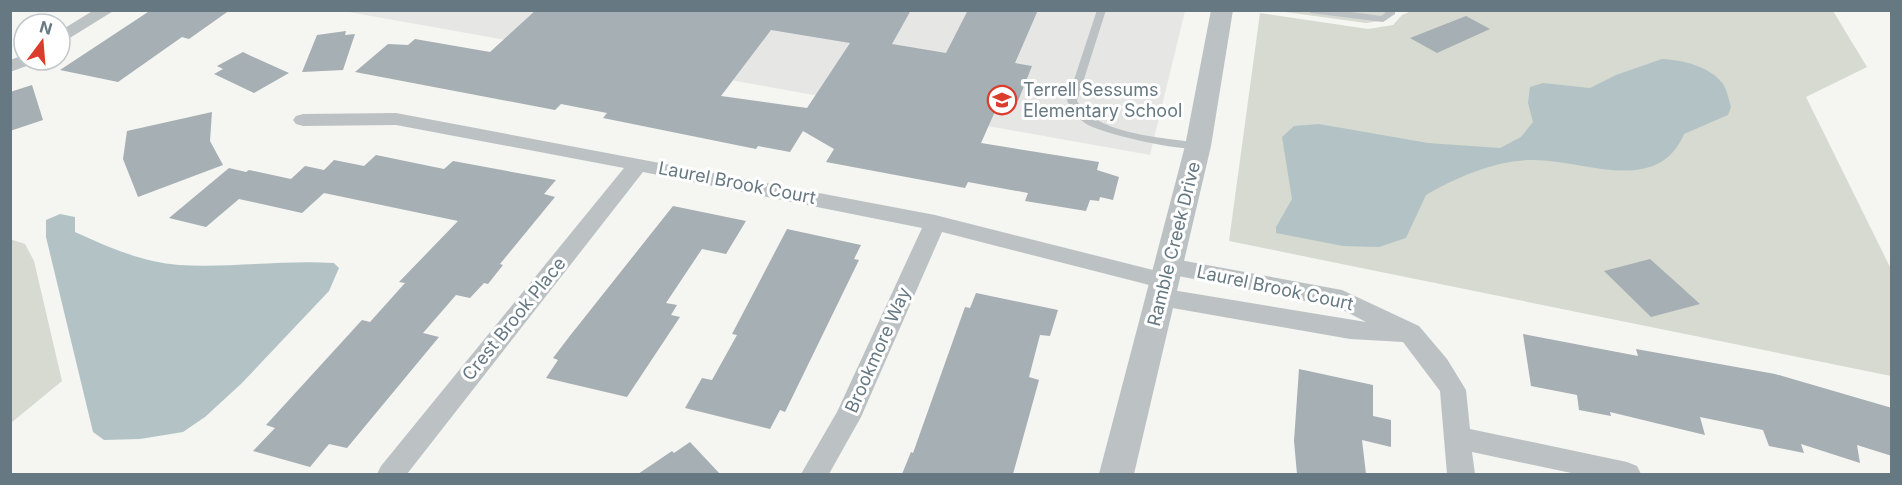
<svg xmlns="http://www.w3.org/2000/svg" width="1902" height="485" font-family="Inter,sans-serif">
<rect width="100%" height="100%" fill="#f5f5f2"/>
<path fill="#e6e6e5" d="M343,11H1185L1150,155Z"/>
<path fill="#d6dad1" d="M1414,10L1833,11L1867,67L1806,97L1891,269V376L1229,241L1260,13L1368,29L1393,25L1402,15Z
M1278,11H1395L1386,20L1366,23Z
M10,239L25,244L34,261L62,381L11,423Z"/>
<path fill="#b3c3c5" d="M1662,59C1682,60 1710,66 1723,84C1727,90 1729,100 1731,107L1728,115L1684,134C1657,198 1581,158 1530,160C1494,161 1457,177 1426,195L1406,238L1379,247L1343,246L1276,233V227L1292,199L1282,137L1294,126L1319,124L1428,143L1500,148L1521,137L1533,122L1528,103L1530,87L1543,83L1590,88L1616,75Z
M60,214L75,217V232C108,247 141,262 179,265C230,268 283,260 334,263L339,268L329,291L242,383L205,417L183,432L140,439L104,440L93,432L46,237V220Z"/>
<path fill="#a6afb3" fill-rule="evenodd" d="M151,10H230L189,39L182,37L118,82L60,70Z
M536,10H911L892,44L946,53L968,10H1038L1015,63L1032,66L1018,101L1001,98L981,143L1099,162L1097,170L1119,177L1113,200L1100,197L1099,201L1090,200L1086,211L1025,201L1028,193L968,182L965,188L826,162L834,149L803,131L790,152L758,146L756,149L603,118L607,113L561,104L555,110L355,72L388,44L408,45L415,39L490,52ZM771,30L850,43L807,108L721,96Z
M1466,16L1490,29L1437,53L1410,38Z
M346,31L345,35L355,34L343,70L302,72L317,35Z
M243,52L249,55L289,73L254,93L214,74L223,69L217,66Z
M32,85L43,120L10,131V92Z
M212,112L210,141L223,165L138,197L123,159L127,131Z
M376,155L444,169L453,161L556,180L544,194L555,197L500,264L503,265L488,284L484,283L470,298L456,295L423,333L439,337L347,448L329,444L310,467L253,451L275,428L266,425L362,320L370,322L405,283L399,282L458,221L324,193L302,213L239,199L206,227L169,218L229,168L246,172L249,170L291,179L305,166L324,170L334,160L364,166Z
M673,206L746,221L726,254L702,249L666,303L677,305L671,315L680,317L627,397L546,378L558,360L553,358L569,337Z
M787,229L861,245L854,259L859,260L785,412L780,410L770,429L685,408L702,378L712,380L737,335L732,334Z
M1650,259L1669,276L1700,304L1651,317L1604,271Z
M976,293L1058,310L1050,336L1040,335L1029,377L1039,380L1013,474H902L911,452L913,453L965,307L970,308Z
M1523,334L1638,356L1636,349L1775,374L1892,408V456L1857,445L1860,463L1801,444L1804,453L1769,446L1763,430L1700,417L1705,435L1610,412L1611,416L1579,410L1577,395L1531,386Z
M1299,369L1373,385V416L1391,420V447L1362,440L1366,474H1297L1294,441Z
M690,442L720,474H638L672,451L674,453Z"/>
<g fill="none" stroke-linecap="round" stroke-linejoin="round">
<path fill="#bcc2c4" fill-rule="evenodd" d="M1097,10H1106L1077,101C1097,135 1162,137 1198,143L1202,144L1203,146L1202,148C1182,152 1108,135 1088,125C1078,119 1073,111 1067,101Z
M1307,10H1337L1381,16L1385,13V10H1395V14L1383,22L1311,13Z"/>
<path fill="#bcc2c4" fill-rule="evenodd" d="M94,10H115L60,44V31Z
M24,55V60H34L32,64L10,72V60Z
M396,113L935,215L1161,272L1157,266L1161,260L1169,258L1342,290L1419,326L1447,359L1466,390L1470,429L1627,462L1637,466L1641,474H1576L1472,452L1475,474H1447L1440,391L1403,342L1350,339L1161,306L1153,303L1149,297L1153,291L1161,288L942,232L861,417L829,474H801L837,412L922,228L643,172L407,474H377L381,466L624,168L396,125L303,126L296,124L293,120L296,116L303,114ZM1173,275L1337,307L1366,322L1166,289L1173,287L1177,281Z"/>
<path fill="#bcc2c4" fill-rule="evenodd" d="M1211,10H1233L1211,146L1134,474H1099L1185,146Z"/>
</g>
<defs>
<g id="school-ring" transform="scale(1.5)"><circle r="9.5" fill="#fff" stroke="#db3c2c" stroke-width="1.5"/><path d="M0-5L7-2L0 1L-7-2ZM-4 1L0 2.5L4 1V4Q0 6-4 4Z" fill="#db3c2c"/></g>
</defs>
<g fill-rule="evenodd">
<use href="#school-ring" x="1002" y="100"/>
</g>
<g text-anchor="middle" stroke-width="6" stroke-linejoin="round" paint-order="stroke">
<g font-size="18" fill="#667982" stroke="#fff" text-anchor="start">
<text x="1023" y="96">Terrell Sessums<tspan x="1023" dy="21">Elementary School</tspan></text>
</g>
<g font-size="18" fill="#667982" stroke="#fff">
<text transform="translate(737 183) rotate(11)" y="6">Laurel Brook Court</text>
<text transform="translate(1174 244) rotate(-76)" y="6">Ramble Creek Drive</text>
<text transform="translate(1275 288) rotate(12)" y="6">Laurel Brook Court</text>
<text transform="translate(514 319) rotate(-51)" y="6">Crest Brook Place</text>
<text transform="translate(878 350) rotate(-66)" y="6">Brookmore Way</text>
</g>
</g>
<rect width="1902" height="485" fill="none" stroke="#667982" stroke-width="24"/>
<g transform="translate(42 42) rotate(16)"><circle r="28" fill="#ffffff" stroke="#c2c9cd" stroke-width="1.5"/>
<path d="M0-4.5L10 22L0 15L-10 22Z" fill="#db3c2c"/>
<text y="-9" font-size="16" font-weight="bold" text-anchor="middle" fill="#667982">N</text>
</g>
</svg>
